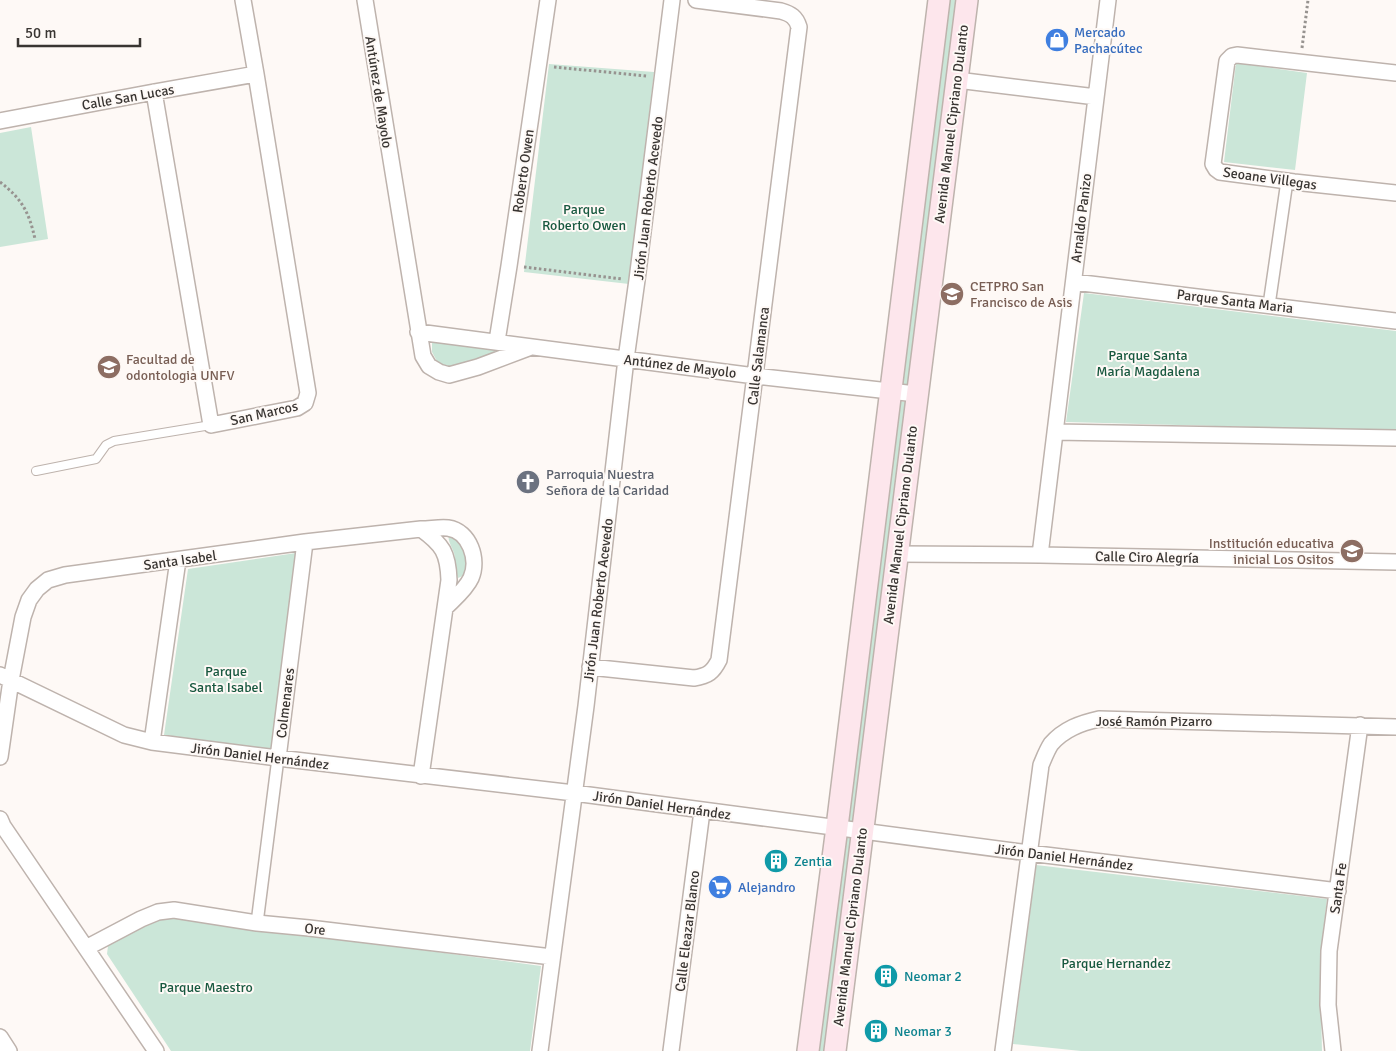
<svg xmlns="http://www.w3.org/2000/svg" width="1396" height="1051" font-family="Signika,sans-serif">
<rect width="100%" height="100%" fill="#fef9f6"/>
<path fill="#cbe6d8" d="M946,0H960L912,383L906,386L900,384Z
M1236,63L1307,73L1295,170L1224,162Z
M549,64L654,72L629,284L524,272Z
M31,127L48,239L0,247V133Z
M1084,293L1396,331V431L1066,422Z
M432,337L506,351L457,369L439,365L432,352Z
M900,401L905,402L908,406L854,823L846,822L896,402Z
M449,533L458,534C461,541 467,548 469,556C471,564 466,576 458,578C454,570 456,562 454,553C452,546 447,541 449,533Z
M296,553L271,749L164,735L188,569Z
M844,838H851L854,843L827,1051H814Z
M1036,865L1327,899L1321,950V1008L1322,1051H1081L1013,1044Z
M176,917L541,966L530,1051H171L107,954L108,946L142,925L158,919Z"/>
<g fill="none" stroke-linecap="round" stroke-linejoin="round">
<g stroke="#beb3ad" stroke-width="10">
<path id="service" d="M36,471L96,459L106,445L114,441L211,425"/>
</g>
<g stroke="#beb3ad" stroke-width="14">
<path id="pedestrian" d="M1269,305L1287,181
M257,923L278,758"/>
</g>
<g stroke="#beb3ad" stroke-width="18">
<path id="minor" d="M365,0L423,356L429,366L439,372L449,375L478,367L531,347
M1396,73L1237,55L1232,56L1227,61L1213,164L1216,169L1220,172L1294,182L1396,193
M957,80L1096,97
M154,92L211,425L297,408L305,403L308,393L256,74L243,0
M0,121L154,92L256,74
M1074,282L1396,321
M418,332L755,376L916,394
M497,341L509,266L548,0
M1055,432L1396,438
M421,529C430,529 440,527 448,528C470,531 479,560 471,578C466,589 455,598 446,607
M897,554L1040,555L1396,562
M1040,555L1108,0
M590,667L694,678C708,676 713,672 719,660L799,27C796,17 791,14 781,11L696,0
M0,675L124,735L152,742L278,758L574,793L1029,853L1338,891
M152,742L178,560
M0,757L11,680L23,617L29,600L37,589L48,580L65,575L305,542L421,529C443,545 448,553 449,580L421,776
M278,758L305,542
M0,819L3,826L156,1051
M86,948L141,919L158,912L174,910L257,923L309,928L552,957
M0,1037L9,1051
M540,1051L586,706L626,359L637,280L672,0
M671,1051L702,811
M1003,1051L1041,765C1044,758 1047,750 1051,744C1064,729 1081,723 1099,719L1396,727
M1333,1051L1328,1005L1329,951L1360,725"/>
</g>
<g stroke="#beb3ad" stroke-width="24">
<path id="secondary" d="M808,1051L837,827L939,0
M835,1051L967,0"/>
</g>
<path stroke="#979390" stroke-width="3" stroke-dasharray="2.5 2.5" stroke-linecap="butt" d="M1302,48L1308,0
M554,67L647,76
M0,182C22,199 29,212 35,239
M524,267L622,279"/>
<use href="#service" stroke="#fff" stroke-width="8"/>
<use href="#pedestrian" stroke="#fff" stroke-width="11"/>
<use href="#minor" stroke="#fff" stroke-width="15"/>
<use href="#secondary" stroke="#fde6ec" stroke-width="21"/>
</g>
<defs>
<g id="shop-disc" transform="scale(1.25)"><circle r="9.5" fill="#3f7fe0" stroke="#fef9f6"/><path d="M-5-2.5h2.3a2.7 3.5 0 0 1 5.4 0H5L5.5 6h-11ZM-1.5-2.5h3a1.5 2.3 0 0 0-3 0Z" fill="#fff"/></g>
<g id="university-disc" transform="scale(1.25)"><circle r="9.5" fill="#8d6e63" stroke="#fef9f6"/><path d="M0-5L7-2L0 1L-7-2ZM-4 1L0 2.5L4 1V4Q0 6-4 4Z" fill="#fff"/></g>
<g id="church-disc" transform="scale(1.25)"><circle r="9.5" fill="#6b7280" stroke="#fef9f6"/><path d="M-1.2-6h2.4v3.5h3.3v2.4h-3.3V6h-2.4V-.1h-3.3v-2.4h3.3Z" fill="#fff"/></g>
<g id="school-disc" transform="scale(1.25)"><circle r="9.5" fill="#8d6e63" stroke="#fef9f6"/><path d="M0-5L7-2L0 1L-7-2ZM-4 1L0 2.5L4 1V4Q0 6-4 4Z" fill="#fff"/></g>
<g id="building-disc" transform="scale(1.25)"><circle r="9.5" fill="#0f9aa8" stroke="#fef9f6"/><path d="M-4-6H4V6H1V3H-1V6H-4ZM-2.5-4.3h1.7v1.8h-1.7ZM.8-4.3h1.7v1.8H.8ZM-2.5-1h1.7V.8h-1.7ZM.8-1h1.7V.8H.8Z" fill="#fff"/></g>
<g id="supermarket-disc" transform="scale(1.25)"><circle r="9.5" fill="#3f7fe0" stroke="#fef9f6"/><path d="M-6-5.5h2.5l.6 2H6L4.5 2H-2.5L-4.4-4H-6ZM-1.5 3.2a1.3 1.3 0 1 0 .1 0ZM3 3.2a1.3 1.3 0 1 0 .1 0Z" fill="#fff"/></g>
</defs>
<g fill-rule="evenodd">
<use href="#shop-disc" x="1057" y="40"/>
<use href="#university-disc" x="952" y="294"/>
<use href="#university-disc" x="109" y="367"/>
<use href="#church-disc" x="528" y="482"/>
<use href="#school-disc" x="1352" y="551"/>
<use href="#building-disc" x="776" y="861"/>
<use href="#supermarket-disc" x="720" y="887"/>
<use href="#building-disc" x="886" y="976"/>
<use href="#building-disc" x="876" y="1031"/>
</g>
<g text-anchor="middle" stroke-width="4" stroke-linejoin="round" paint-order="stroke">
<g font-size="14" fill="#366cbe" stroke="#fef9f6" text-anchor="start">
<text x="1074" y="37">Mercado<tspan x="1074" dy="16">Pachacútec</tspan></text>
<text x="738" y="892">Alejandro</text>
</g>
<g font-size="14" fill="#393532" stroke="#fef9f6">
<text transform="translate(379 92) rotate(81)" y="5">Antúnez de Mayolo</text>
<text transform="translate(128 97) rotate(-10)" y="5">Calle San Lucas</text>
<text transform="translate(951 124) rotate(-83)" y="5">Avenida Manuel Cipriano Dulanto</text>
<text transform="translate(523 171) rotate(-82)" y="5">Roberto Owen</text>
<text transform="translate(1270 178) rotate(8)" y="5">Seoane Villegas</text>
<text transform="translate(648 198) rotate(-83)" y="5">Jirón Juan Roberto Acevedo</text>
<text transform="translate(1081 218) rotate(-83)" y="5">Arnaldo Panizo</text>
<text transform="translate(1235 301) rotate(7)" y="5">Parque Santa Maria</text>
<text transform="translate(758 356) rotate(-83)" y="5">Calle Salamanca</text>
<text transform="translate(680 366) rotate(7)" y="5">Antúnez de Mayolo</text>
<text transform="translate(264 413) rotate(-13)" y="5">San Marcos</text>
<text transform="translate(900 525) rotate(-83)" y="5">Avenida Manuel Cipriano Dulanto</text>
<text transform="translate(1147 557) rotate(1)" y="5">Calle Ciro Alegría</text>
<text transform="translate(180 560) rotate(-8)" y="5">Santa Isabel</text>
<text transform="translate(598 600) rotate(-83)" y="5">Jirón Juan Roberto Acevedo</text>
<text transform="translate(285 703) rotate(-83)" y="5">Colmenares</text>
<text x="1154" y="726">José Ramón Pizarro</text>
<text transform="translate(260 756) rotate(7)" y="5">Jirón Daniel Hernández</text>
<text transform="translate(662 805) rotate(8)" y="5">Jirón Daniel Hernández</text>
<text transform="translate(1064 857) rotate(7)" y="5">Jirón Daniel Hernández</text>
<text transform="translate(1338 888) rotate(-82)" y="5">Santa Fe</text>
<text transform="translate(850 927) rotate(-83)" y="5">Avenida Manuel Cipriano Dulanto</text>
<text transform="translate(315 929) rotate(6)" y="5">Ore</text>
<text transform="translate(687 931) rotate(-83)" y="5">Calle Eleazar Blanco</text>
</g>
<g font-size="14" fill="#18583f" stroke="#fef9f6">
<text x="584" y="214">Parque<tspan x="584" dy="16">Roberto Owen</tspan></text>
<text x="1148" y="360">Parque Santa<tspan x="1148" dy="16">María Magdalena</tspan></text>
<text x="226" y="676">Parque<tspan x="226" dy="16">Santa Isabel</tspan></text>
<text x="1116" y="968">Parque Hernandez</text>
<text x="206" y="992">Parque Maestro</text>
</g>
<g font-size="14" fill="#785e54" stroke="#fef9f6" text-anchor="start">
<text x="970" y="291">CETPRO San<tspan x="970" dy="16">Francisco de Asis</tspan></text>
<text x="126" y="364">Facultad de<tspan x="126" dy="16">odontologia UNFV</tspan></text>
<text x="1334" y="548" text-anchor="end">Institución educativa<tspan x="1334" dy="16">inicial Los Ositos</tspan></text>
</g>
<g font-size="14" fill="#5b616d" stroke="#fef9f6" text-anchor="start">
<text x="546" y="479">Parroquia Nuestra<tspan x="546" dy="16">Señora de la Caridad</tspan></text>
</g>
<g font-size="14" fill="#0d838f" stroke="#fef9f6" text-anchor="start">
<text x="794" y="866">Zentia</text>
<text x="904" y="981">Neomar 2</text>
<text x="894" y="1036">Neomar 3</text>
</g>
</g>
<path d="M18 38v8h122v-8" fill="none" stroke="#393532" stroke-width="2.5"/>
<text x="25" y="38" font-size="15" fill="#393532" stroke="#fef9f6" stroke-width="4" paint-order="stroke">50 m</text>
</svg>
